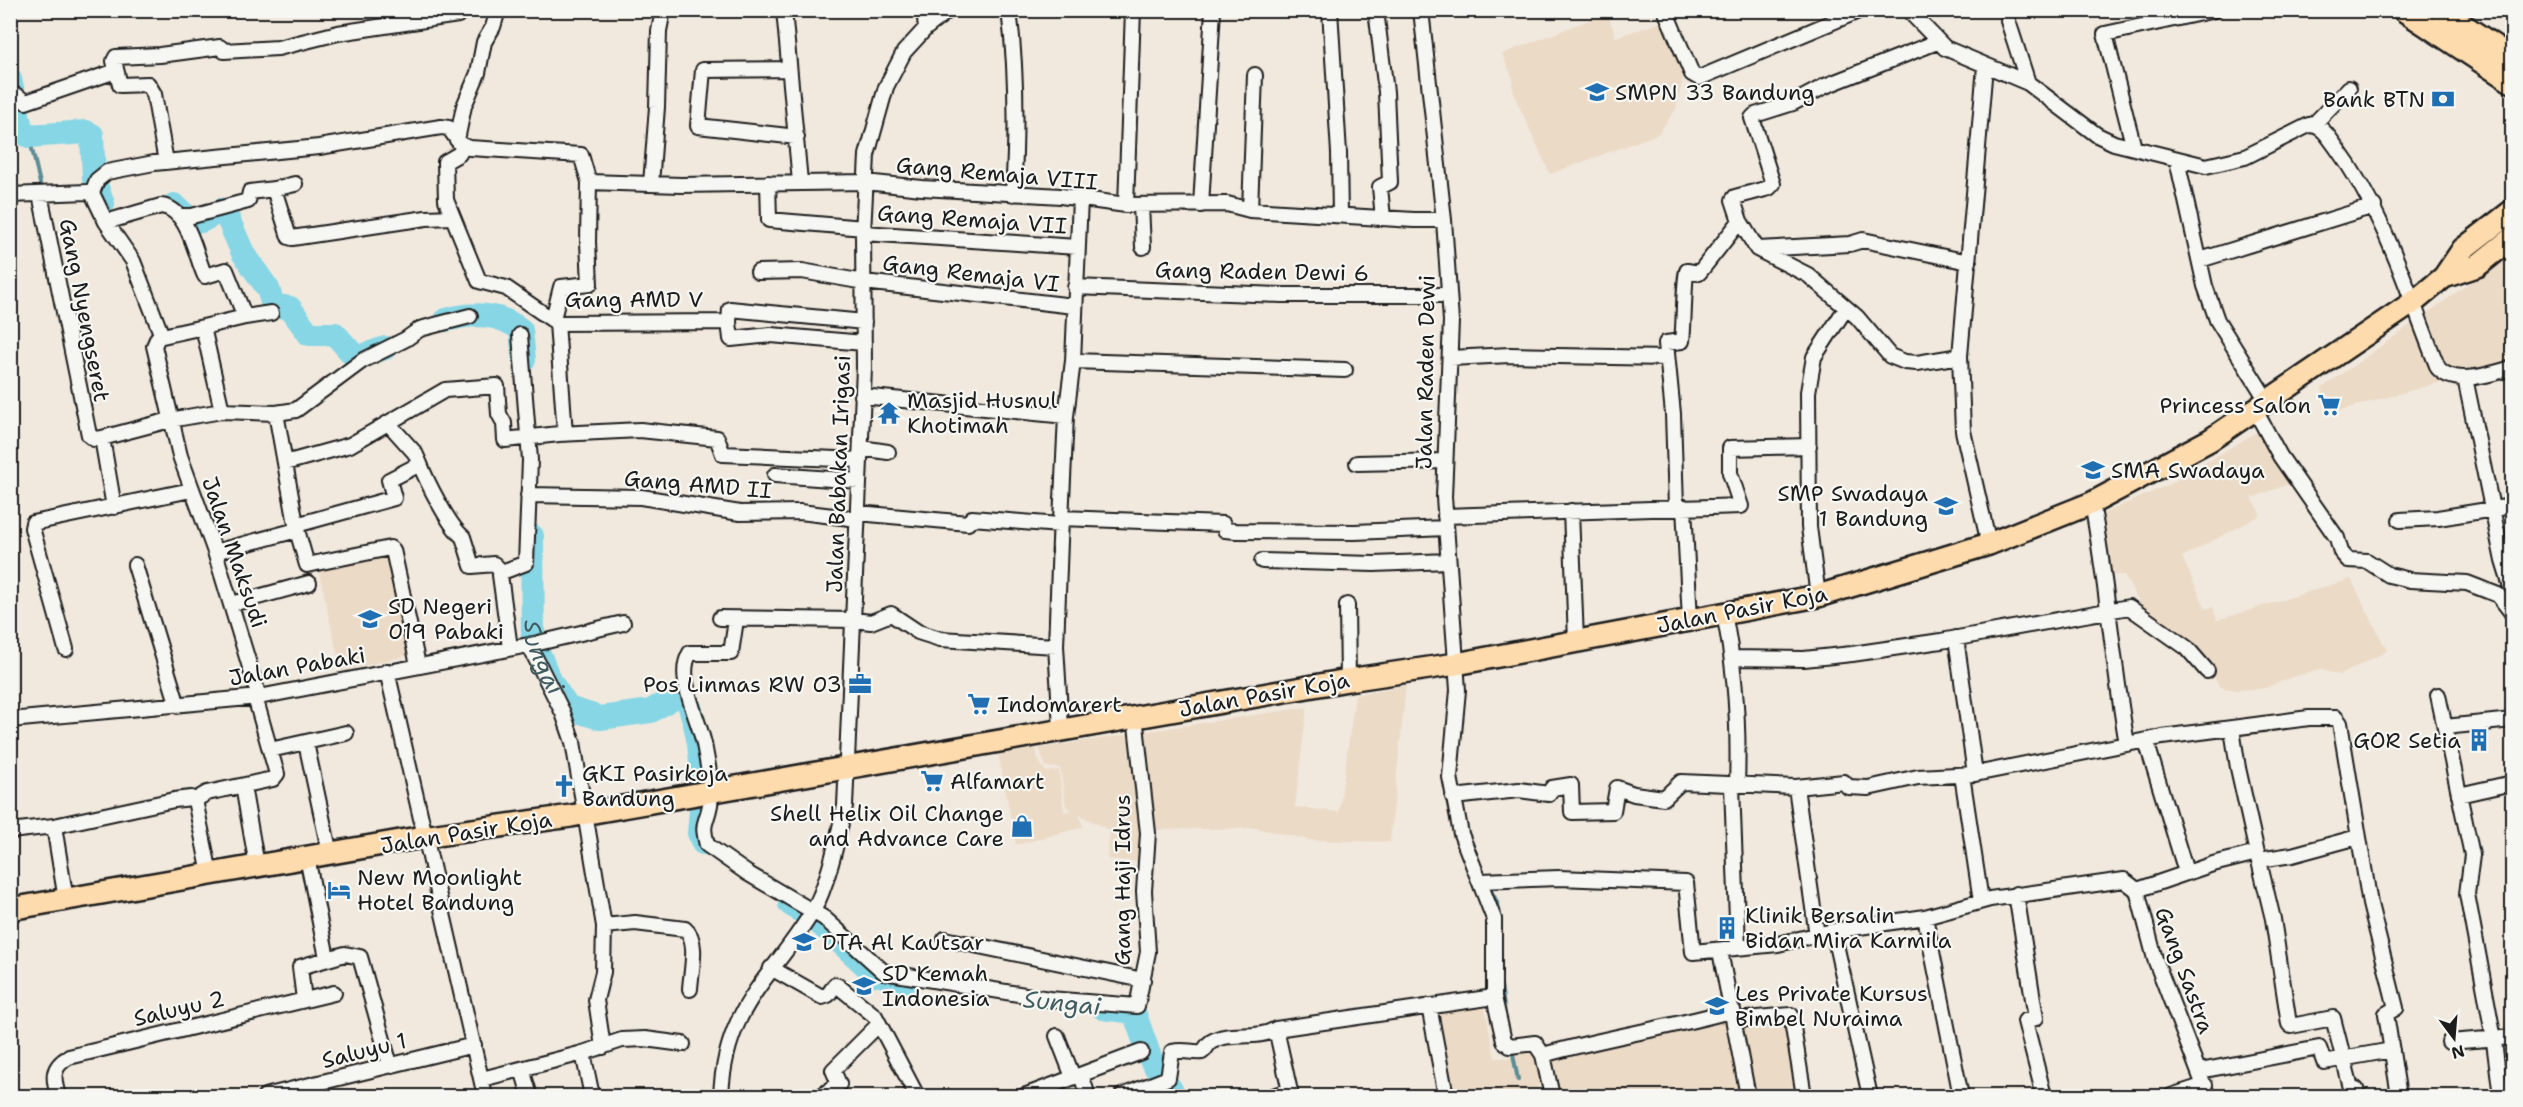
<svg xmlns="http://www.w3.org/2000/svg" width="2523" height="1107" font-family="'Shantell Sans',sans-serif">
<rect width="100%" height="100%" fill="#f1e9de"/>
<filter id="ink" filterUnits="userSpaceOnUse"><feTurbulence type="fractalNoise" baseFrequency=".0167" numOctaves="2"/><feDisplacementMap in="SourceGraphic" scale="12" xChannelSelector="R" yChannelSelector="G"/><feConvolveMatrix kernelMatrix="1 2 1 2 8 2 1 2 1" color-interpolation-filters="sRGB"/></filter>
<g filter="url(#ink)">
<path fill="#ebdac6" d="M1607,13L1616,37L1662,22L1684,74L1676,109L1658,134L1550,174L1516,99L1512,86L1513,79L1502,54Z
M2512,253V362L2328,414L2322,388Z
M2265,427L2291,483L2252,498L2261,515L2182,557L2206,609L2213,607L2217,620L2351,579L2387,651L2340,675L2321,670L2295,676L2265,688L2237,690L2220,687L2208,667L2141,605L2124,575H2106L2098,516L2168,485Z
M394,545L418,653L341,671L317,563Z
M1406,685L1390,842L1308,840L1256,828L1144,830L1141,862L1107,859L1110,831L1079,814L1083,827L1016,845L998,752L1035,743L1038,760L1046,772L1059,770L1064,812L1071,810L1066,806L1060,768L1046,767L1039,748L1307,707L1295,807L1339,812L1355,695Z
M1484,1004L1495,1058H1513L1510,1048L1526,1038L1543,1071L1535,1096H1448L1430,1012Z
M1727,1021L1740,1096H1554L1556,1068L1549,1054L1621,1033L1675,1034Z
M1783,1023L1798,1096H1753L1742,1026Z"/>
<g fill="none" stroke-linecap="round" stroke-linejoin="round">
<path stroke="#5c8c95" stroke-width="4" d="M29,136L42,192
M1460,631L1462,642
M1488,885L1497,902L1498,914
M1501,984L1505,1015
M1512,1049L1518,1080"/>
<g stroke="#87d6e5" stroke-width="24">
<path d="M10,79L22,132L29,136L86,132L92,135L94,179L103,204"/>
<path d="M174,205L192,221H201L222,210L225,212L243,253L268,289L273,305L290,308L309,334H335L356,358L385,348"/>
<path d="M446,320C472,313 498,312 521,330L524,360"/>
<path id="s1" d="M532,536L533,639L549,679L568,708L600,718L651,711L674,697L682,695L687,698C704,745 704,784 699,833L703,843"/>
<path d="M790,904L819,923L875,974L909,981"/>
<path d="M1103,1008L1134,1012L1151,1060L1175,1096"/>
</g>
<g stroke="#1c1c1c" stroke-width="18">
<path id="minor" d="M784,10L800,182
M924,10L926,28
M1009,10C1017,72 1017,132 1013,194
M1330,10L1339,153L1340,215
M1376,10L1386,92L1390,182L1380,187L1383,218
M1421,10L1444,220L1451,321L1444,497L1458,690L1450,777L1461,834L1494,919V997L1504,1041L1510,1046L1535,1043L1543,1055L1552,1096
M1665,10L1692,74L1699,78L1861,10
M1908,10L1945,48L2028,83L2097,135L2114,143L2206,166L2245,157L2309,125C2322,124 2329,138 2336,147C2386,215 2407,291 2438,368C2455,387 2490,374 2512,368
M2008,21L2028,83
M1937,42L1825,86L1793,103L1755,115L1752,118L1773,184L1769,188L1735,197L1733,200L1740,221L1757,249L1808,275L1857,317L1890,356L1905,362L1917,363L1960,356
M1985,66L1960,356L1963,431L1989,544
M789,69L703,70L698,126L797,137
M10,95H16L26,102L116,71
M2314,124L2349,88
M457,140L464,106L478,73L484,42L493,27L496,17
M463,147L459,154L445,162L446,200L479,281L506,288L557,323L729,322L730,309L864,322
M2134,148L2105,34L2215,10
M2177,160L2205,286L2217,320L2268,402
M166,162L154,94L148,84L120,85L114,61L116,57L160,55L220,47L224,51L278,48L338,33L458,15
M768,183L769,220L864,228
M651,184L657,107L659,31L663,10
M274,189L295,184
M92,193L97,180L107,172L154,163L319,147L441,127L449,128L461,145L470,148L581,155L589,182L681,185L865,182L922,188L1061,196L1126,205L1227,204L1250,210L1414,220H1444
M40,194L89,435L94,439L102,438L170,420L222,411L276,413L297,530L307,565L390,548L393,550L418,665
M10,195L87,192L92,193L106,222L161,206C189,209 195,255 205,276L226,270L245,317L271,313
M1126,205L1133,10
M1141,205L1143,247
M1201,205L1213,10
M1250,210L1255,75
M179,216H192L248,201L250,192L274,189L289,237L292,238L426,218L453,217
M106,222L133,261L162,336
M863,233L1077,247
M1758,249L1850,244L1863,240L1969,262
M2200,260L2374,206
M758,272L802,271L864,282L1074,306
M1075,287L1282,295H1449
M553,319L561,287L590,284L588,242L589,182
M729,322L731,339L771,335L864,343
M557,323L565,434
M203,327L158,337L154,346L180,456L215,552L259,697
M1450,358L1510,355L1667,358
M1073,361L1345,370
M2465,378L2503,561L2511,587
M862,396L1066,416
M2255,410L2280,456L2337,538L2341,552L2348,560L2367,561L2389,575L2410,580L2467,583L2498,595L2512,613
M222,411L203,327L245,317
M276,413L296,410L362,361L406,339L420,329L470,316
M388,423L445,390L497,386L499,414L504,423L505,440L559,434L640,430L717,438L723,454L860,460
M102,438L114,507
M861,448L888,452
M285,463L350,445L388,423L415,453L420,464L389,480L394,498L296,525
M1357,463L1445,461
M420,464C427,482 449,526 463,537L472,566L494,564L502,572
M775,475L859,481
M528,495L641,497L740,513L800,512L858,519
M2092,503C2107,583 2113,664 2127,744
M1676,507L1673,414L1666,343L1682,341C1684,328 1684,276 1687,271L1699,273L1740,221
M1684,507L1690,620
M1571,511L1576,641
M858,513L968,523L972,518L1060,525
M1445,516L1741,506L1730,473V448L1809,446
M1061,518L1223,524L1225,530L1236,531L1355,532L1445,528
M2400,520L2438,518L2512,506
M215,552L297,530
M1262,561L1374,564L1448,561
M135,565L178,706
M1818,596L1809,527L1808,392L1814,357L1846,308
M232,604L309,583
M1347,605L1348,680
M1724,614C1736,671 1739,728 1737,786
M720,618L853,620L871,622L891,614L918,632L940,639L1056,646
M736,620L731,653H690C675,677 699,719 704,744C707,761 713,787 710,805C706,826 701,821 707,845L747,873L824,918L884,972L1049,999L1137,1006L1148,952L1144,891L1148,833L1135,716
M1956,638L1975,774
M529,645L563,713L573,742L604,926L603,972L596,1000L603,1047
M510,648L500,575L502,572L526,563L530,460L520,335
M66,649L32,528L33,523L191,490
M1733,658L1804,659L1852,654L1941,641L2129,607L2187,648L2207,671
M387,671L485,1096
M2438,695L2472,855L2467,894L2493,1034L2501,1096
M255,697L270,750L346,733
M10,720L259,697L534,644L623,623
M2445,727L2512,720
M1061,728L1056,646L1060,541L1066,416L1073,361L1080,199
M2146,741L2186,872
M306,743L330,854
M1962,775L1981,901
M243,786L257,866
M1732,786L1738,947
M1796,787L1817,936
M2459,795L2512,783
M1453,797L1519,790L1549,794L1552,788L1571,785L1572,812L1613,811L1617,788L1634,794L1664,798L1681,782L1796,787L1844,782L1848,787L1868,788L1918,777L1975,774L2162,737L2309,718H2336L2340,723L2370,904L2396,1008L2386,1014L2399,1096
M195,800L207,793L273,779L277,774L270,750
M195,800L210,874
M54,826L66,900
M10,831L54,826L174,800L191,798L195,800
M2257,853L2273,919L2289,1024L2291,1026L2333,1018L2351,1088L2356,1089L2358,1096
M307,857L327,958
M2259,860L2292,855L2358,837
M1481,881L1559,878L1686,883L1693,952L1778,944L1833,931L1925,917L1990,899L2124,880L2137,890
M2137,890L2213,864L2257,853L2238,768L2232,729
M2137,890L2155,959L2208,1096
M2016,894L2036,1018L2025,1021L2044,1096
M1925,917L1961,1096
M604,926L635,923L685,929C699,940 691,971 690,989
M1833,931L1870,1096
M945,939L1143,980
M1720,951L1748,1096
M771,968L822,997L828,995L835,985L838,986L875,1016L917,1096
M304,1000L300,967L345,954L360,957L390,1065
M1429,1006L1446,1096
M1735,1020L1791,1015L1804,1096
M1276,1029L1291,1096
M1057,1036L1073,1077
M2449,1042L2512,1037
M583,1053L592,1096
M1543,1055C1606,1037 1670,1028 1733,1010
M522,1069L530,1096
M2200,1071L2319,1048L2324,1062L2392,1050
M1081,1075L1088,1096
M482,1079L583,1053L622,1040L645,1039L683,1044
M58,1096C53,1078 51,1067 69,1057L334,993
M265,1096L474,1045
M721,1096C725,1006 771,980 813,911C828,885 838,836 845,806L864,368L863,233L867,155L886,87L904,52L926,28L949,10
M821,1096L839,1084L833,1070L879,1024
M1024,1096L1141,1052
M1122,1096L1168,1078L1172,1052C1184,1049 1191,1053 1202,1052C1207,1049 1206,1045 1211,1042C1229,1030 1256,1041 1276,1029L1494,997
M1273,1096L1290,1090
M2171,1096L2205,1085"/>
</g>
<g stroke="#1c1c1c" stroke-width="26">
<path id="primary" d="M2403,10L2512,82
M2441,10L2512,58
M2444,277L2477,266L2512,238
M10,909L423,837L571,816L1348,680L1456,664L1818,596L1989,544L2092,503L2210,440L2415,301L2444,277L2463,249L2512,211"/>
</g>
<use href="#minor" stroke="#f6f6f2" stroke-width="14"/>
<use href="#primary" stroke="#fedbac" stroke-width="21"/>
</g>
</g>
<defs>
<g id="school-bare" transform="scale(1.8)"><path d="M0-5L7-2L0 1L-7-2ZM-4 1L0 2.5L4 1V4Q0 6-4 4Z" fill="#1f6fb2" stroke="#f6f6f2" stroke-width="2.5" paint-order="stroke"/></g>
<g id="bank-bare" transform="scale(1.8)"><path d="M-6-4H6V4H-6ZM0-2.3a2.3 2.3 0 1 0 0 4.6a2.3 2.3 0 1 0 0-4.6Z" fill="#1f6fb2" stroke="#f6f6f2" stroke-width="2.5" paint-order="stroke"/></g>
<g id="supermarket-bare" transform="scale(1.8)"><path d="M-6-5.5h2.5l.6 2H6L4.5 2H-2.5L-4.4-4H-6ZM-1.5 3.2a1.3 1.3 0 1 0 .1 0ZM3 3.2a1.3 1.3 0 1 0 .1 0Z" fill="#1f6fb2" stroke="#f6f6f2" stroke-width="2.5" paint-order="stroke"/></g>
<g id="temple-bare" transform="scale(1.8)"><path d="M0-6L5-2H3V0L6.5 2.5H4V6H1.5V3h-3V6H-4V2.5H-6.5L-3 0V-2H-5Z" fill="#1f6fb2" stroke="#f6f6f2" stroke-width="2.5" paint-order="stroke"/></g>
<g id="office-bare" transform="scale(1.8)"><path d="M-6-3h4V-5.5h4V-3h4V5H-6ZM-1-4.5V-3h2v-1.5ZM-6 0V1H6V0Z" fill="#1f6fb2" stroke="#f6f6f2" stroke-width="2.5" paint-order="stroke"/></g>
<g id="building-bare" transform="scale(1.8)"><path d="M-4-6H4V6H1V3H-1V6H-4ZM-2.5-4.3h1.7v1.8h-1.7ZM.8-4.3h1.7v1.8H.8ZM-2.5-1h1.7V.8h-1.7ZM.8-1h1.7V.8H.8Z" fill="#1f6fb2" stroke="#f6f6f2" stroke-width="2.5" paint-order="stroke"/></g>
<g id="church-bare" transform="scale(1.8)"><path d="M-1.2-6h2.4v3.5h3.3v2.4h-3.3V6h-2.4V-.1h-3.3v-2.4h3.3Z" fill="#1f6fb2" stroke="#f6f6f2" stroke-width="2.5" paint-order="stroke"/></g>
<g id="shop-bare" transform="scale(1.8)"><path d="M-5-2.5h2.3a2.7 3.5 0 0 1 5.4 0H5L5.5 6h-11ZM-1.5-2.5h3a1.5 2.3 0 0 0-3 0Z" fill="#1f6fb2" stroke="#f6f6f2" stroke-width="2.5" paint-order="stroke"/></g>
<g id="hotel-bare" transform="scale(1.8)"><path d="M-6-4.5h1.5V1H6V5H4.5V3h-9V5H-6ZM-4 0a1.8 1.8 0 1 1 3.6 0ZM.5 0V-2.5h3Q6-2.5 6 0Z" fill="#1f6fb2" stroke="#f6f6f2" stroke-width="2.5" paint-order="stroke"/></g>
</defs>
<g fill-rule="evenodd">
<use href="#school-bare" x="1597" y="92"/>
<use href="#bank-bare" x="2443" y="99"/>
<use href="#supermarket-bare" x="2329" y="405"/>
<use href="#temple-bare" x="889" y="413"/>
<use href="#school-bare" x="2093" y="470"/>
<use href="#school-bare" x="1946" y="506"/>
<use href="#school-bare" x="370" y="619"/>
<use href="#office-bare" x="860" y="684"/>
<use href="#supermarket-bare" x="979" y="704"/>
<use href="#building-bare" x="2479" y="740"/>
<use href="#supermarket-bare" x="932" y="781"/>
<use href="#church-bare" x="564" y="786"/>
<use href="#shop-bare" x="1022" y="826"/>
<use href="#hotel-bare" x="339" y="890"/>
<use href="#building-bare" x="1727" y="928"/>
<use href="#school-bare" x="804" y="942"/>
<use href="#school-bare" x="864" y="986"/>
<use href="#school-bare" x="1717" y="1006"/>
</g>
<g text-anchor="middle" stroke-width="4.5" stroke-linejoin="round" paint-order="stroke">
<g font-size="22" fill="#1c1c1c" stroke="#f6f6f2" text-anchor="start">
<text x="1615" y="100">SMPN 33 Bandung</text>
<text x="2425" y="107" text-anchor="end">Bank BTN</text>
<text x="907" y="408">Masjid Husnul<tspan x="907" dy="25">Khotimah</tspan></text>
<text x="2311" y="413" text-anchor="end">Princess Salon</text>
<text x="2111" y="478">SMA Swadaya</text>
<text x="1928" y="501" text-anchor="end">SMP Swadaya<tspan x="1928" dy="25">1 Bandung</tspan></text>
<text x="388" y="614">SD Negeri<tspan x="388" dy="25">019 Pabaki</tspan></text>
<text x="842" y="692" text-anchor="end">Pos Linmas RW 03</text>
<text x="997" y="712">Indomarert</text>
<text x="2461" y="748" text-anchor="end">GOR Setia</text>
<text x="582" y="781">GKI Pasirkoja<tspan x="582" dy="25">Bandung</tspan></text>
<text x="950" y="789">Alfamart</text>
<text x="1004" y="821" text-anchor="end">Shell Helix Oil Change<tspan x="1004" dy="25">and Advance Care</tspan></text>
<text x="357" y="885">New Moonlight<tspan x="357" dy="25">Hotel Bandung</tspan></text>
<text x="1745" y="923">Klinik Bersalin<tspan x="1745" dy="25">Bidan Mira Karmila</tspan></text>
<text x="822" y="950">DTA Al Kautsar</text>
<text x="882" y="981">SD Kemah<tspan x="882" dy="25">Indonesia</tspan></text>
<text x="1735" y="1001">Les Private Kursus<tspan x="1735" dy="25">Bimbel Nuraima</tspan></text>
</g>
<g font-size="22" fill="#1c1c1c" stroke="#f6f6f2">
<text transform="translate(997 173) rotate(5)" y="8">Gang Remaja VIII</text>
<text transform="translate(972 219) rotate(4)" y="8">Gang Remaja VII</text>
<text transform="translate(1262 271) rotate(1)" y="8">Gang Raden Dewi 6</text>
<text transform="translate(971 273) rotate(7)" y="8">Gang Remaja VI</text>
<text x="634" y="307">Gang AMD V</text>
<text transform="translate(85 310) rotate(79)" y="8">Gang Nyengseret</text>
<text transform="translate(1425 372) rotate(-89)" y="8">Jalan Raden Dewi</text>
<text transform="translate(838 474) rotate(-88)" y="8">Jalan Babakan Irigasi</text>
<text transform="translate(698 484) rotate(5)" y="8">Gang AMD II</text>
<text transform="translate(235 552) rotate(71)" y="8">Jalan Maksudi</text>
<text transform="translate(1742 609) rotate(-11)" y="8">Jalan Pasir Koja</text>
<text transform="translate(297 666) rotate(-10)" y="8">Jalan Pabaki</text>
<text transform="translate(1264 694) rotate(-10)" y="8">Jalan Pasir Koja</text>
<text transform="translate(466 832) rotate(-9)" y="8">Jalan Pasir Koja</text>
<text transform="translate(1122 880) rotate(-90)" y="8">Gang Haji Idrus</text>
<text transform="translate(2185 970) rotate(70)" y="8">Gang Sastra</text>
<text transform="translate(179 1008) rotate(-13)" y="8">Saluyu 2</text>
<text transform="translate(364 1050) rotate(-14)" y="8">Saluyu 1</text>
</g>
<g font-size="24" font-style="italic" fill="#415d62" stroke="#f6f6f2">
<text dy="8" stroke="none"><textPath href="#s1" startOffset="123">Sungai</textPath></text>
<text transform="translate(1062 1003) rotate(6)" y="8">Sungai</text>
</g>
</g>
<rect width="2523" height="1107" fill="none" stroke="#f6f6f2" stroke-width="36"/>
<rect x="18" y="18" width="2487" height="1071" fill="none" stroke="#1c1c1c" stroke-width="2" filter="url(#ink)"/>
<g transform="translate(2454 1038) rotate(164)" stroke="#f6f6f2" stroke-width="4.5" paint-order="stroke">
<path d="M0-4.5L10 22L0 15L-10 22Z" fill="#1c1c1c"/>
<text y="-9" font-size="16" font-weight="bold" text-anchor="middle" fill="#1c1c1c">N</text>
</g>
</svg>
